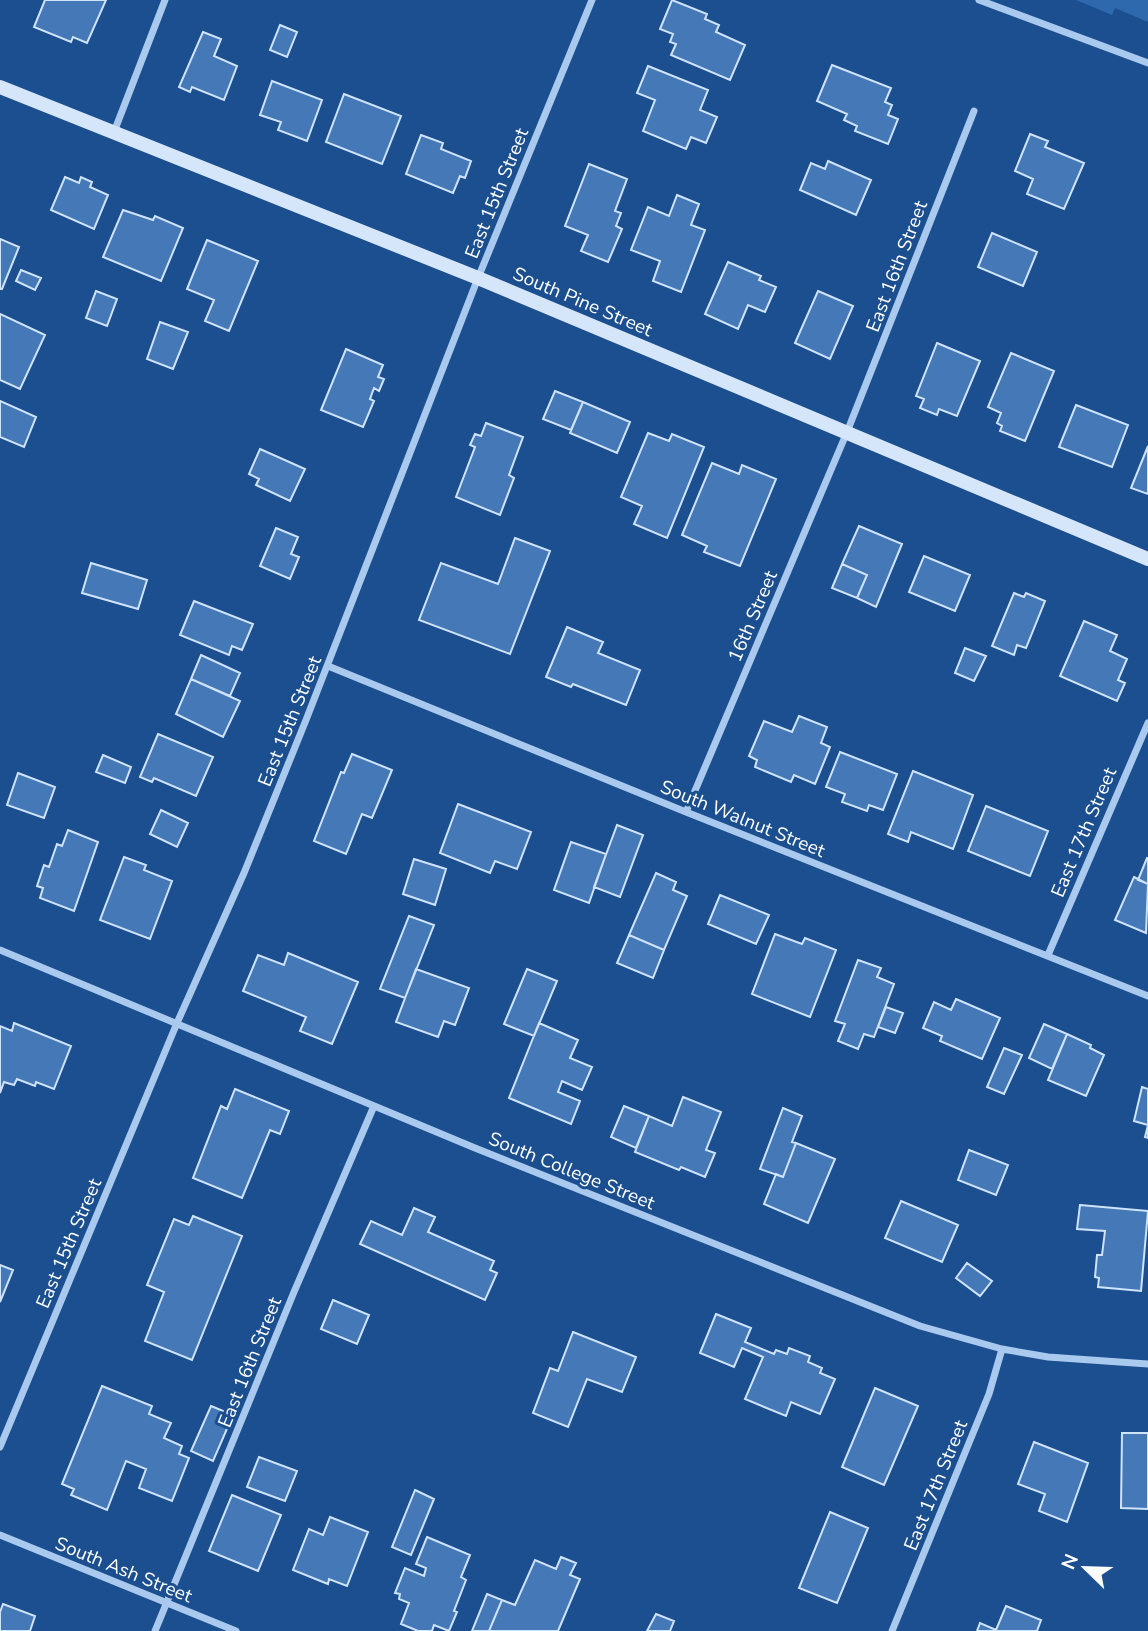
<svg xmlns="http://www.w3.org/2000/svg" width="1148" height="1631" font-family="'Nunito Sans',sans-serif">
<rect width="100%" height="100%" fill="#1b4f8f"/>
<path fill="#2e69ad" d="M1076,0H1148V22L1115,8L1112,15Z"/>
<path fill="#4478b7" stroke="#cfe3fa" stroke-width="2" d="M45,0H106L87,43L73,37L71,42L34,27Z
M672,0L707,14L705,19L719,25L716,32L745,45L730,80L671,55L676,44L670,42L673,34L660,29Z
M280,25L297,32L287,57L270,50Z
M203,32L221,39L214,56L237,66L224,100L192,87L190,92L179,87Z
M832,65L891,88L885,102L892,105L888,115L898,119L888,144L855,131L857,126L844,120L847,114L817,101Z
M648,66L708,90L700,110L717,117L706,143L691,137L686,149L643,131L655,100L637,93Z
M272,81L322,100L307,141L278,130L281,122L260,115Z
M344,94L401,116L382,164L326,142Z
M1030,134L1048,141L1045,147L1084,163L1064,209L1027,194L1033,179L1015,171Z
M421,135L443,143L441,149L471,161L465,178L460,176L453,193L406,174Z
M828,161L871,180L856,215L800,190L811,163L825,169Z
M589,164L627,179L615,211L621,213L616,226L622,229L608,262L581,251L588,235L565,226Z
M65,177L79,183L81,177L92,182L90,187L108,195L94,229L51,210Z
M677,195L699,204L691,225L705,230L681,292L653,281L660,261L631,250L648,207L669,216Z
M123,210L153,220L155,216L183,228L161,281L103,257Z
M992,233L1037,252L1023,286L978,267Z
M0,239L19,247L2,289H0Z
M207,240L258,261L229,331L205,321L214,300L187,289Z
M728,262L761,276L759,280L776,287L765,312L748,305L738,329L705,314Z
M21,270L41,278L35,290L16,281Z
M96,291L117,299L107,326L86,318Z
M818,291L853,306L830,359L795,343Z
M0,314L45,335L20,389L0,380Z
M160,322L188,332L173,369L147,359Z
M937,343L980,361L957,416L939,409L937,415L920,408L924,399L916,396Z
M346,349L383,365L378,377L384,379L379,391L374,388L370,399L374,401L363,427L321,410Z
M1011,353L1054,371L1025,441L1000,431L1002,426L997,423L1001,413L988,407Z
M555,391L583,402L571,430L543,419Z
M0,401L36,417L24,447L0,437Z
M583,402L630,422L617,453L570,433Z
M1076,405L1128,425L1112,467L1059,447Z
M486,423L523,437L509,475L514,478L500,515L456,497L475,447L470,445L475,434L481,436Z
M648,433L669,441L672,434L704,447L667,538L634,524L642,506L621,497Z
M1148,446V494L1131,488Z
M260,449L305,469L290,501L256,485L259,479L249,474Z
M712,463L739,474L742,465L776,479L740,566L704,552L707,546L682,535Z
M859,526L902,544L876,607L857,598L867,575L842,564Z
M276,528L298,537L291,554L299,557L290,579L260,566Z
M515,538L550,551L510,654L419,620L441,563L498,584Z
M924,556L970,575L955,611L909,592Z
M91,563L147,580L138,609L82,593Z
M842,564L867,575L857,598L832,588Z
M1014,593L1024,597L1026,593L1045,601L1026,648L1017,645L1014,655L992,646Z
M194,601L253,624L242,650L232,646L229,655L180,635Z
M1084,621L1117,635L1110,651L1127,659L1118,680L1125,683L1117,701L1060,676Z
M567,627L603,642L598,653L640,670L626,705L573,684L571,687L546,677Z
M965,648L986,656L974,681L955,673Z
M201,655L240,673L230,696L191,679Z
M191,679L240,701L223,737L176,714Z
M799,716L827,727L821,743L830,747L815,784L794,775L791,782L755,767L757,760L749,756L764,721L792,732Z
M158,734L213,757L196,796L154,778L152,782L140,777Z
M840,752L897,774L883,810L869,805L867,811L842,802L845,794L826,787Z
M352,754L392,770L372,818L362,814L346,854L314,841L341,772L344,773Z
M103,755L131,767L125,783L96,772Z
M913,771L973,795L953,849L911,832L908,842L888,834Z
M18,773L55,787L44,818L7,805Z
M458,804L531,832L517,869L495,861L490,873L440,853Z
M986,806L1048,831L1030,876L968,851Z
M161,810L188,823L177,847L150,834Z
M617,825L643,835L620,897L594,887Z
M68,830L98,842L74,911L40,898L43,888L37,886L44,865L49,867L57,844L62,846Z
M571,842L606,854L589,903L554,890Z
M124,857L146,865L144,870L172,881L150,939L100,920Z
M1147,858H1148V884L1138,880Z
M414,859L446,869L435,905L403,894Z
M656,873L676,882L673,890L687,896L664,950L629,935Z
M1134,877L1148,884L1146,933L1115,920Z
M720,895L769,915L756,944L708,924Z
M409,916L434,925L405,998L380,989Z
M775,934L802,944L805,938L836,950L810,1017L752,994Z
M629,935L664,950L653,978L617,963Z
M288,953L358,982L332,1044L300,1031L306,1017L243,991L258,955L284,965Z
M858,960L881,968L877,977L894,984L874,1037L864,1034L858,1049L838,1041L845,1024L835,1021Z
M416,969L469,988L455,1025L444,1021L438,1037L396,1022Z
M527,969L557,981L534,1036L504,1024Z
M956,999L1000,1018L982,1059L940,1041L942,1036L923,1028L934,1002L951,1010Z
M886,1007L903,1013L895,1033L878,1027Z
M14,1023L71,1046L54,1089L36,1082L35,1086L17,1079L14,1085L4,1082L0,1093V1026L12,1031Z
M539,1023L578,1040L570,1058L592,1067L582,1090L562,1081L558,1092L580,1101L571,1124L509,1098Z
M1044,1024L1067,1034L1052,1069L1029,1058Z
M1067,1034L1091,1045L1090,1048L1104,1055L1086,1096L1048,1080Z
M1004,1048L1022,1055L1004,1094L987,1087Z
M1142,1087L1148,1089V1138L1145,1137L1148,1125L1134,1121Z
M235,1089L289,1111L280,1134L270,1130L242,1198L193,1178L221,1106L227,1109Z
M683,1097L721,1112L706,1150L715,1153L705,1177L681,1167L679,1170L635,1152L649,1116L672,1126Z
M624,1106L649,1116L636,1148L611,1137Z
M783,1108L802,1116L792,1142L796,1143L783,1177L760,1169Z
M796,1143L835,1159L808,1223L764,1204L776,1174L783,1177Z
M969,1150L1008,1165L996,1195L958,1180Z
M901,1201L958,1225L942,1262L885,1238Z
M1080,1205L1148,1211L1141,1291L1098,1287L1099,1278L1095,1277L1097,1255H1102L1105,1231L1077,1229Z
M414,1208L435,1217L428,1232L494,1261L490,1270L497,1273L485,1300L360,1244L371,1221L402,1235Z
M193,1216L242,1236L192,1360L145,1341L164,1292L147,1285L174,1219L189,1225Z
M967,1263L992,1281L980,1296L956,1278Z
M0,1265L13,1270L0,1302Z
M333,1300L369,1315L357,1344L321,1329Z
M716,1314L751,1328L745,1342L774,1354L776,1350L787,1354L789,1348L810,1356L808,1362L822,1368L820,1373L835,1379L820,1414L791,1402L786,1416L745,1399L763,1357L742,1348L734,1367L700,1353Z
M573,1332L636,1357L622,1392L587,1379L568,1427L533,1413L550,1368L558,1371Z
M102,1386L152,1406L149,1414L171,1423L164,1438L182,1446L179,1454L189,1458L172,1501L139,1488L146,1469L126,1461L107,1510L71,1495L74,1489L62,1484Z
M875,1388L918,1406L884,1485L842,1467Z
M211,1406L233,1415L213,1461L191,1451Z
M1122,1433H1148V1509L1121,1508Z
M1034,1442L1088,1463L1067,1522L1039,1511L1045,1494L1018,1484Z
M259,1457L297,1471L285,1501L247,1487Z
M415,1490L434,1499L411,1555L392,1547Z
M232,1495L281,1515L258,1571L209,1551Z
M830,1512L868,1528L837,1603L799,1588Z
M330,1517L368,1532L347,1586L329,1579L328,1584L293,1570L309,1529L323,1535Z
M427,1537L470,1555L461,1577L466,1580L454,1611L457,1612L449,1631L434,1625L432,1631H418L401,1624L409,1603L399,1599L400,1594L395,1593L405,1568L424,1576L426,1568L416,1564Z
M561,1557L576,1563L570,1575L580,1579L558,1631H489L502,1600L515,1605L535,1560L556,1569Z
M487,1594L502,1600L489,1631H472Z
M3,1604L35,1616L30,1631H0V1612Z
M1006,1606L1041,1620L1037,1631H977L980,1623L996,1630Z
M656,1614L674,1621L670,1631H647Z"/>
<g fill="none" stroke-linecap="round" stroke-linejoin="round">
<path stroke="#a9c9ee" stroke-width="7" d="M979,0L1148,63
M114,132L165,0
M328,666L686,812L1148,996
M686,812L847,432L974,111
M0,950L475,1148L920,1326L1002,1349L1048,1357L1148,1364
M1048,955L1148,723
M0,1447L177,1023L244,873L306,720L478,278L592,0
M0,1535L236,1631
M155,1631L294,1292L374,1106
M892,1631L989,1394L1002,1349"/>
<path stroke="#d6e6fa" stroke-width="14" d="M0,87L478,278L1148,559"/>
</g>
<g text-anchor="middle" stroke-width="6" stroke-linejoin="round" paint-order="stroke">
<g font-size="19" fill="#fff" stroke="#1b4f8f">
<text transform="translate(496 193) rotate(-68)" y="7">East 15th Street</text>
<text transform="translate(896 266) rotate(-69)" y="7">East 16th Street</text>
<text transform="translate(583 301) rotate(23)" y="7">South Pine Street</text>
<text transform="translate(752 616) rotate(-67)" y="7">16th Street</text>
<text transform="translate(289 721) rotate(-68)" y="7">East 15th Street</text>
<text transform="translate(743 818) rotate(22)" y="7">South Walnut Street</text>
<text transform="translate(1083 832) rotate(-67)" y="7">East 17th Street</text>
<text transform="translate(572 1170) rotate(22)" y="7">South College Street</text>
<text transform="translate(68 1243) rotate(-67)" y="7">East 15th Street</text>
<text transform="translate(249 1362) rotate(-68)" y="7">East 16th Street</text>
<text transform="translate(935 1485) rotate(-68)" y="7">East 17th Street</text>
<text transform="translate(124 1569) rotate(22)" y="7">South Ash Street</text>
</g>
</g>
<g transform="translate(1085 1568) rotate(293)" stroke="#1b4f8f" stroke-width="5" paint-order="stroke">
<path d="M0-5L12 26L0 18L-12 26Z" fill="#ffffff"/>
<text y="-10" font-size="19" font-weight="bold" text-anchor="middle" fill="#ffffff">N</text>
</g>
</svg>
